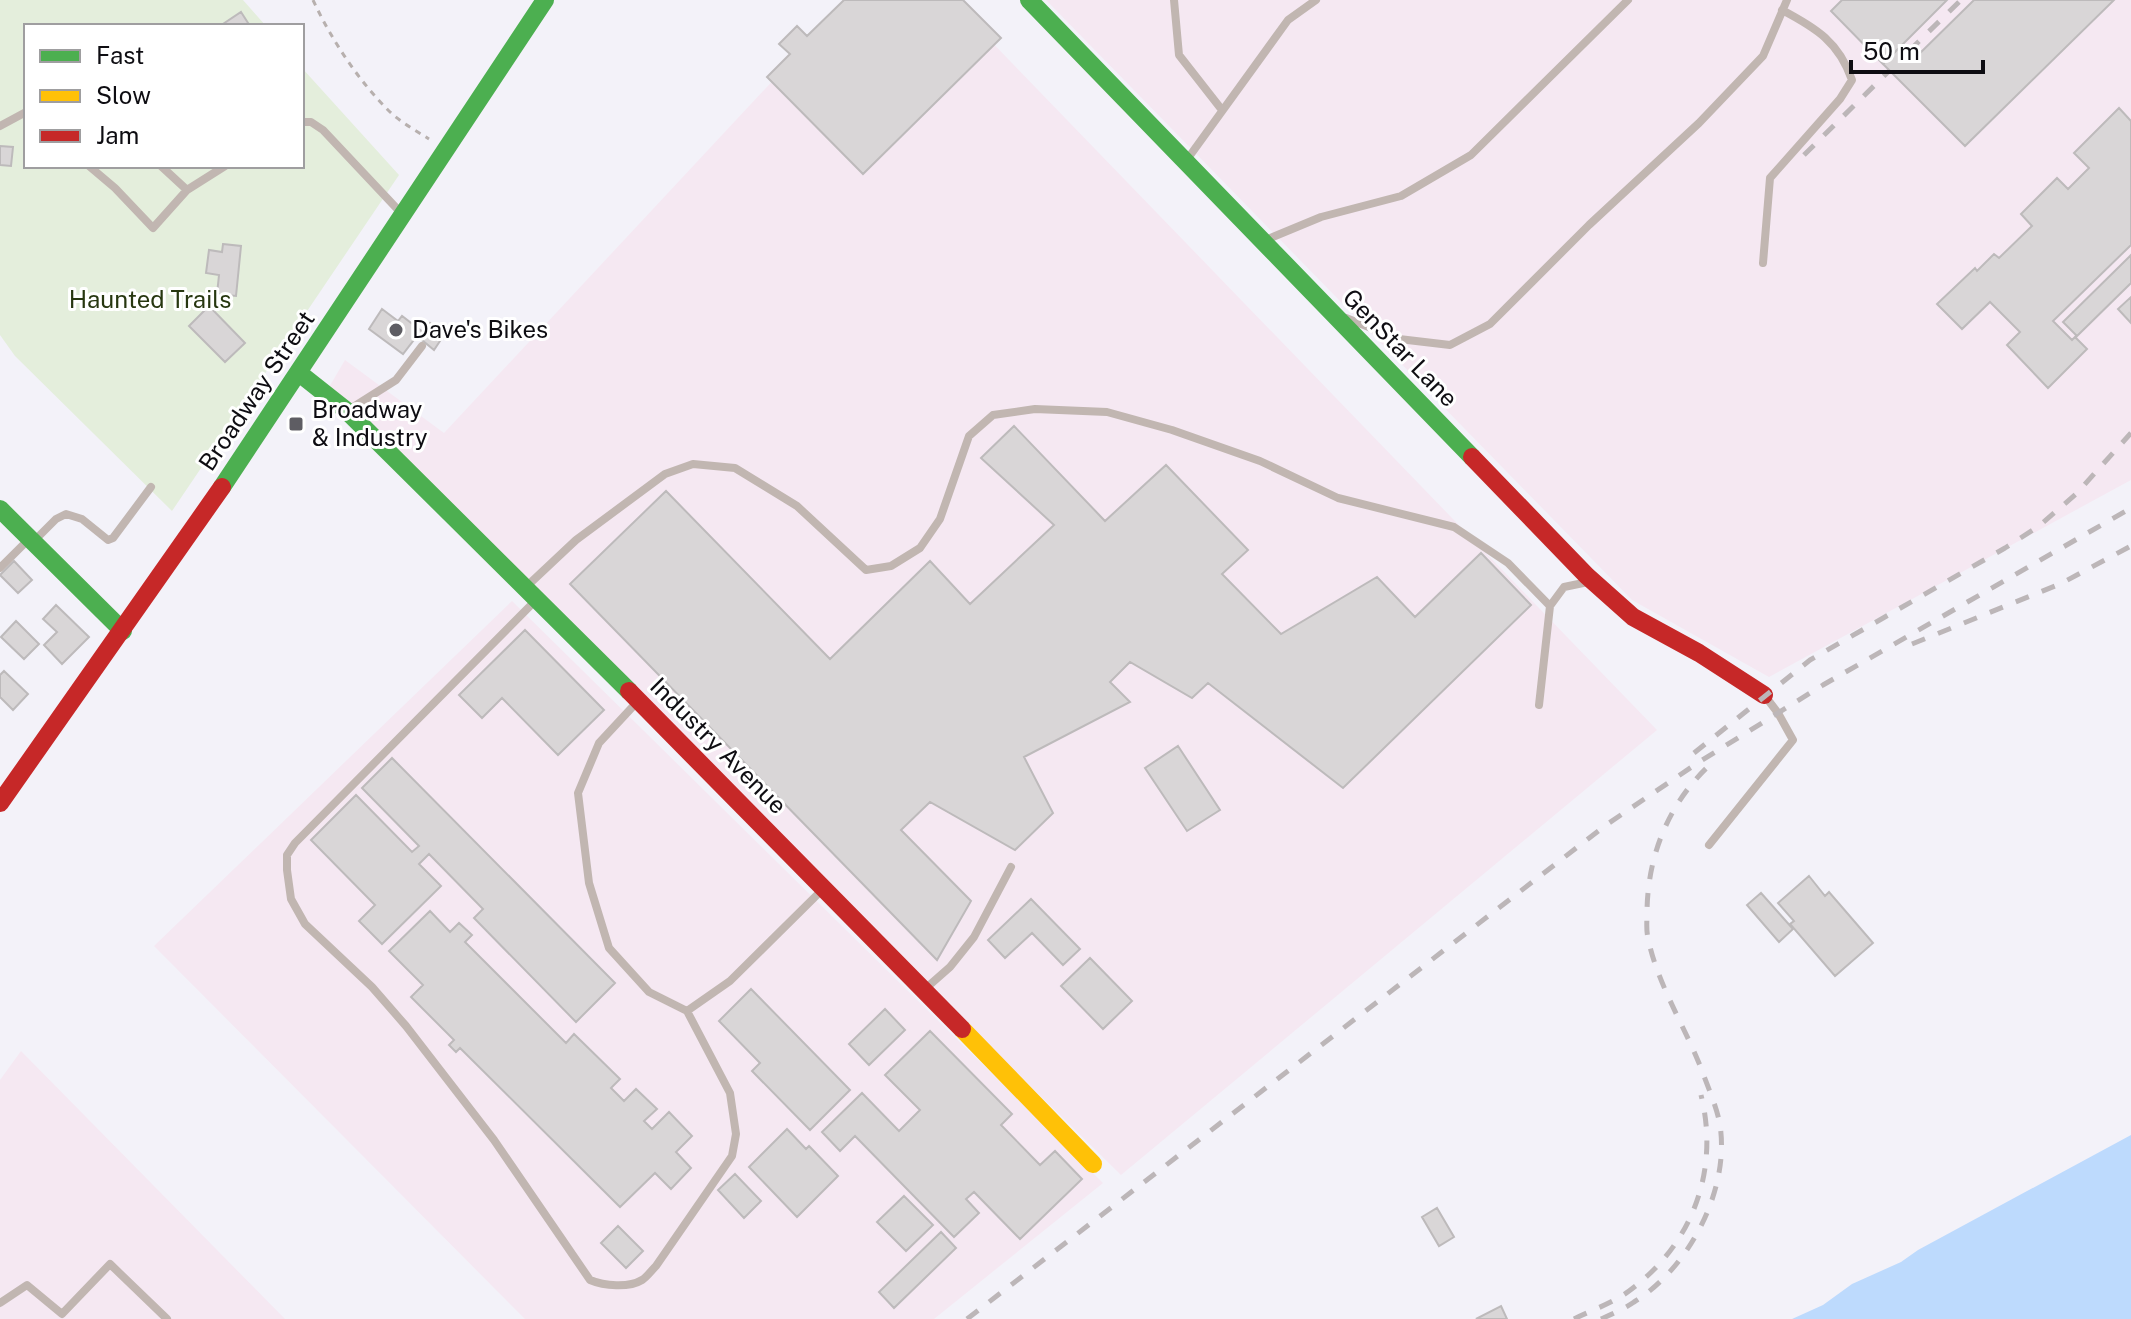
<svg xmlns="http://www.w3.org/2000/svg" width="2131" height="1319" font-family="'Public Sans',sans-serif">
<rect width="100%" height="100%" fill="#f3f2f9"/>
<path fill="#f5e8f2" d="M848,0H951L1657,730L1121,1175L325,394L345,360L444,433Z
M1046,0H2131V480L1769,677L1632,600Z
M512,601L1103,1183L934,1319H525L154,946Z
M21,1051L285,1319H0V1080Z"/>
<path fill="#e4eedc" d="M0,0H243L266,26H26V166H302V68L399,175L172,511L15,356L0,335Z"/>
<path fill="#bddafd" d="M2131,1135V1319H1792L1823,1305L1852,1284L1901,1262L1918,1250Z"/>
<path fill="#d9d6d7" stroke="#bdbabb" stroke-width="2" d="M844,0H963L1001,38L863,174L767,77L790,54L779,44L797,26L807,36Z
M1842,0H1947L1883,64L1831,11Z
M1974,0H2114L1965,146L1883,64L1902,45L1915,58Z
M241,12L250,26H220Z
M2119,108L2131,121V245L2053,321L2072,340L2075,337L2087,349L2048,388L2007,345L2020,332L1990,302L1962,329L1937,304L1975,268L1977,271L1994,254L1999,258L2032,226L2021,214L2057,178L2068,189L2089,168L2074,153Z
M0,146L13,147L11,166L0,165Z
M223,244L241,246L236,296L217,294L219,275L206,273L209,250L222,252Z
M2131,255V283L2077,336L2063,322Z
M2131,297V323L2118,309Z
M209,306L245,343L225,362L189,326Z
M382,309L398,321L402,316L423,332L430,323L444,335L434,350L417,336L403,354L369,329Z
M1014,426L1105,521L1166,465L1248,550L1222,574L1281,634L1377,577L1415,617L1481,553L1531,605L1343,788L1208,683L1192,698L1130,662L1110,682L1130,702L1024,757L1053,813L1015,850L930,802L901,830L971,901L937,960L570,584L666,491L830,659L930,561L970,604L1054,525L981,458Z
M14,561L32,580L18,593L0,575Z
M56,605L89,637L62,664L44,645L57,632L43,619Z
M16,621L39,644L24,659L1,637Z
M525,630L604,710L558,755L502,698L482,718L459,695Z
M4,671L28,694L13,710L0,697V675Z
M1178,746L1220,810L1187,831L1145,768Z
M392,758L615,983L576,1022L474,918L483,909L429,854L419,864L441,886L382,944L359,921L375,905L311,840L356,795L412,852L419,846L362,788Z
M1809,876L1825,896L1829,892L1873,943L1835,976L1790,924L1794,921L1778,903Z
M1761,893L1793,929L1779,942L1747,905Z
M1031,899L1080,949L1063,965L1032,933L1005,958L988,940Z
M430,911L450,932L459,923L472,935L465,942L566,1043L574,1034L620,1079L611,1088L624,1101L636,1089L657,1109L644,1121L652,1129L669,1112L692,1136L676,1152L691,1168L671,1189L655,1173L620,1207L460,1048L456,1052L449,1045L454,1040L411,997L423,985L389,951Z
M1090,958L1132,1001L1103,1029L1061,986Z
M751,989L850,1090L810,1130L752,1071L760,1063L719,1021Z
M885,1009L905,1030L869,1065L849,1044Z
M930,1031L1012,1114L1001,1125L1040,1165L1055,1151L1082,1179L1020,1239L974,1192L966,1199L979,1213L954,1237L855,1136L840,1151L822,1132L862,1093L899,1131L920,1110L885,1075Z
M787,1129L806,1149L809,1146L838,1176L797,1217L749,1167Z
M735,1174L761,1201L744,1218L718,1190Z
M904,1196L933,1225L906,1251L877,1222Z
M1437,1208L1454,1237L1439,1246L1422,1217Z
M618,1226L643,1251L626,1268L601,1243Z
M941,1232L956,1248L894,1308L879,1292Z
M1501,1306L1507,1319H1476Z"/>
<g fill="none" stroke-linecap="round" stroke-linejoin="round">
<path stroke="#b7b0ae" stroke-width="3" stroke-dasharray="6 6" stroke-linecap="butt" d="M313,0C331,39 358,80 388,110C400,122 415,130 429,139"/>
<path stroke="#c1b6b1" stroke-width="8" d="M1174,0L1179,55L1222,110
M302,122H311L323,130L402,214
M0,126L26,112
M1186,161L1288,20L1316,0
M89,166L115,188L153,228L187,190
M161,166L187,190L225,166
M1263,241L1321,217L1401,196L1471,155L1628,0
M1763,263L1770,178L1840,99L1852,80C1839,42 1816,28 1782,10
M1346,318L1399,339L1450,345L1490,324L1589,225L1699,123L1763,56L1787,0
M347,411L396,380L422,346
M34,541L56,519L66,514L82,519L108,540L113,538L151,487
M0,568L28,540
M526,587L576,540L665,474L693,464L735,468L797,506L866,570L891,566L920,548L940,519L969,436L993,415L1035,409L1107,412L1172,430L1260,461L1338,498L1454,527L1508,563L1550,606
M536,600L295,843L287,855V870L291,899L305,924L372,987L406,1026L494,1140L590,1280C604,1286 629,1288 642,1280C647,1277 652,1270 656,1266L732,1156L736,1134L730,1093L687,1011
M638,701L599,743L578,793L589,883L609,948L649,992L687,1011L730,981L823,889
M1539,705L1550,606L1564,587L1588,582
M1709,845L1793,740L1778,713L1765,696
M925,989L950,967L974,937L1011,867
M0,1303L27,1285L62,1314L110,1264L167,1319"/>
<path stroke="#4caf50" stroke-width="18" d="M1029,0L1472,457
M299,373L347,411L629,691
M222,487L545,0
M0,509L123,631"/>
<path stroke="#ffc107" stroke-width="18" d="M962,1029L1093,1164"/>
<path stroke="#c62828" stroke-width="18" d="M1472,457L1587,576L1633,617L1699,653L1764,695
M629,691L962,1029
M0,803L222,487"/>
<path stroke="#bcb6b8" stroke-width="5" stroke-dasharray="14 14" stroke-linecap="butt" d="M1909,51L1961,0
M1804,155L1890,70
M1912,644L2060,584L2131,546
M1694,753L1810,660L2005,548L2039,526L2076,494L2131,433
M967,1319L1606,825L1696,764L1823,685L2131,508
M1574,1319C1592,1310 1613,1303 1629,1291C1692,1245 1720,1171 1701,1095
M1601,1319C1612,1314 1624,1309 1634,1302C1689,1268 1730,1190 1720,1125C1717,1107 1707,1085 1701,1068C1684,1025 1657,983 1648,938C1646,930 1647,921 1647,914C1647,856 1669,801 1713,762"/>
</g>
<g fill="#5e5d63" stroke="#fff" stroke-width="3">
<circle cx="396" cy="330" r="8"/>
<rect x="288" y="416" width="16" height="16" rx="4"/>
</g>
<g text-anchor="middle" stroke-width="6" stroke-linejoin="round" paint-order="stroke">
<g font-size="24" fill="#273710" stroke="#fff">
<text x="150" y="308">Haunted Trails</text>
</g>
<g font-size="24" fill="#0e0d12" stroke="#fff" text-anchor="start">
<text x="412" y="338">Dave's Bikes</text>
<text x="312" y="418">Broadway<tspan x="312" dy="28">&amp; Industry</tspan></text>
</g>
<g font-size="24" fill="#0e0d12" stroke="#fff">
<text transform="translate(1400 348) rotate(46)" y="8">GenStar Lane</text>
<text transform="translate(257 391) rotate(-56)" y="8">Broadway Street</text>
<text transform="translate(718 746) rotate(45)" y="8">Industry Avenue</text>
</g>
</g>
<rect x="24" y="24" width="280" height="144" fill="#ffffff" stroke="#9f9ea0" stroke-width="2"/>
<rect x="40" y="50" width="40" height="12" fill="#4caf50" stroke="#9f9ea0" stroke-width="2"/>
<text x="96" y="64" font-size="24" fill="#0e0d12">Fast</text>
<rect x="40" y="90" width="40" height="12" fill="#ffc107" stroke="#9f9ea0" stroke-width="2"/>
<text x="96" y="104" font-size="24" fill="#0e0d12">Slow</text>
<rect x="40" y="130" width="40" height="12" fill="#c62828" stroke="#9f9ea0" stroke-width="2"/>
<text x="96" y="144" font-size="24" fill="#0e0d12">Jam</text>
<path d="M1851 60v12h132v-12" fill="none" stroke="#0e0d12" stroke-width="4"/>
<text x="1863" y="60" font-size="24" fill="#0e0d12" stroke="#ffffff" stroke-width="6" paint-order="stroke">50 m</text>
</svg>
